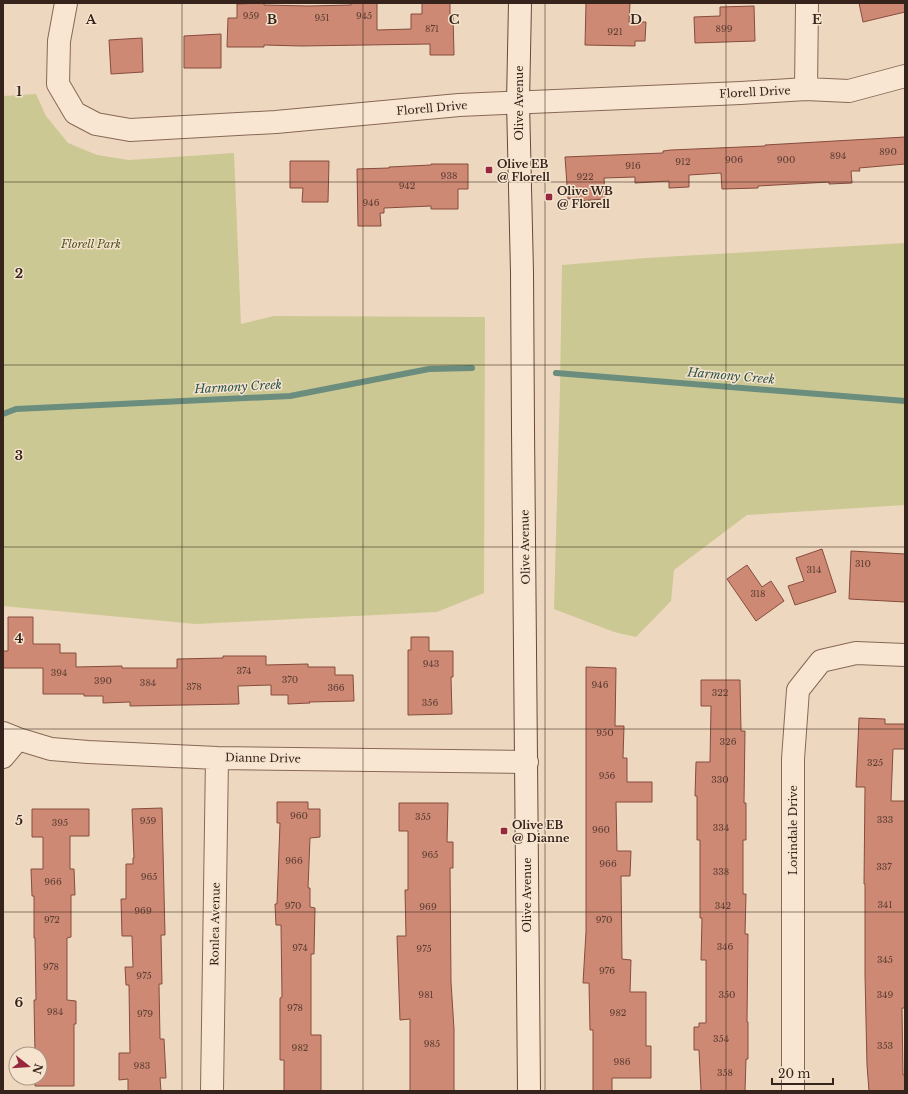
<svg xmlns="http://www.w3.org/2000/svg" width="908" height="1094" font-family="'Libre Baskerville',serif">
<rect width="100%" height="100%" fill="#eed7bf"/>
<path fill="#ccc893" d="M36,94L46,116L68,143L97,155L129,160L234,153L241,324L274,316L485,317L484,593L437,612L196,624L3,606V96Z
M905,243V505L747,515L674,570L671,601L636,637L614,632L554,609L560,387L562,265L646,258Z"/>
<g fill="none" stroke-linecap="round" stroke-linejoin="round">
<path stroke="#6a8d7e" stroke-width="6" d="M556,373L905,401
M3,414L16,409L290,396L429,369L472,368"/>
</g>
<path fill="#cd8974" stroke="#864c3d" d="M264,3V5L309,6L351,5V3H377V30L411,29V14H422V3H450V14H453L454,55H430V44L301,46L264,45V47H227L228,18H237V4Z
M586,3H630L629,22H646L645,41H635V46L585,45Z
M859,3H905V12L863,22Z
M754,6L755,41L695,43L694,17L720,16V7Z
M221,34V68H184V36Z
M142,38L143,72L111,74L109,40Z
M905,137V164L859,168L860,171H851L852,183L829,184V182L758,186V188L722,189L721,173L689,175V187L669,188V181L635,183V177L604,178L605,199L577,201V198L568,199L565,157L663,153V151L671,150L765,146V145Z
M290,161H329L328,202H302L303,188H290Z
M431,164H468V189H458V209H431V206L384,208V213H380L381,226H358L357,169L389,168V167L431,165Z
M822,549L836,592L795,605L788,586L804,581L796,558Z
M851,551L905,554V602L849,599Z
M747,565L762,587L771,581L784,601L756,621L727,579Z
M8,617H33V644H60V653H76V667L122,666V668H177V659L223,658V656H266V665L308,664V667H335V675H353L354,701L309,702L310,703L288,704V695H271V685L238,686L239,704L130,706V702L103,703V696H84V694H43V668H3V651H8Z
M411,637H429V651H453V677H451L452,714L408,715V650H411Z
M586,667L616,668L615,726H624L623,758H627V782H652V802H616L617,851H631L630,876H621L622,959L631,960L630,992H646V1046H651V1078H612V1091H593V1030H590L589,983H583L586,932Z
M701,680H740L741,731H745L744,803H746V840H743V894H746L745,934H748L747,1022H748V1059H746L745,1091H701L699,1050H694V1027H699V1023H706V960H701L702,918H700V840H697V796H695L696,762H710L711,706H701Z
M859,718L885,719V724H905V749H893L891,801H905V1008H902L903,1075H905V1091H869L867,1065L865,975V884H864L865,787H856Z
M277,802H308V809H320V837L310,838L308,888H310V907L315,908L314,954H311V1035H321V1091H284V1060H280V998L282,997L281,925H276L275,904H277L280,823H277Z
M399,803H448L447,842H453V868H450L451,982L454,1029V1091H410V1019L400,1020L397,936H406L405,890H408V831H399Z
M162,808L165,935H161L162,984H159L160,1039H164L166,1078H160L161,1091H128V1079L119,1080V1053H130L129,985H126L125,967H133L132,936H122L121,899H126V864H133V858H134L132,809Z
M32,809H89V836H70V869H74L75,895H71V937L67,938V1000L76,1001V1024H74V1086H35V1078H40V1054H35L34,1000H36L35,938H34V896H32L31,869H43V837H32Z"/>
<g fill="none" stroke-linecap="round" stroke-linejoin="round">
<g stroke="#876857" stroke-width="24">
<path id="street" d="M66,3L59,41L58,84L75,113L96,124L130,130L276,122L459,105L741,93L806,89L849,91L905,76
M806,89L807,3
M3,733L18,739L51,749L88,752L217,758L527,762
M3,757L18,739
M212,1091L217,758
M793,1091V759L798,690L821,661L856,653L905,655"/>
</g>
<g stroke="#68493b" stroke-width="24">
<path id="secondary" d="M520,3L518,102L522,272L523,429L529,1091"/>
</g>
<use href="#street" stroke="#f9e6d2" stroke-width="22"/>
<use href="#secondary" stroke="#f9e6d2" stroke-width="22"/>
</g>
<path fill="none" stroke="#36241c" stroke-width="1" stroke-opacity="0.55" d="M182,3V1091M363,3V1091M545,3V1091M726,3V1091M3,182H905M3,365H905M3,547H905M3,729H905M3,912H905"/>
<g fill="#96273c" stroke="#f5e3ce" stroke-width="1.5">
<rect x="485" y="166" width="8" height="8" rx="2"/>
<rect x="545" y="193" width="8" height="8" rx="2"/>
<rect x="500" y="827" width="8" height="8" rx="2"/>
</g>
<g text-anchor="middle" stroke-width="3" stroke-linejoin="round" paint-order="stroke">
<g font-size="9" fill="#5c3d32">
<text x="251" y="19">959</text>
<text x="364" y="19">945</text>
<text x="322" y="21">951</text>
<text x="432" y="32">871</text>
<text x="724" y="32">899</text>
<text x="615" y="35">921</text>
<text x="888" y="155">890</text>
<text x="838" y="159">894</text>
<text x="734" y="163">906</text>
<text x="786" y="163">900</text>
<text x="683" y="165">912</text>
<text x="633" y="169">916</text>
<text x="449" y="179">938</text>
<text x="585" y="180">922</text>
<text x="407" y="189">942</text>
<text x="371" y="206">946</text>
<text x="863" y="567">310</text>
<text x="814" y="573">314</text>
<text x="758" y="597">318</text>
<text x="431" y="667">943</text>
<text x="244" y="674">374</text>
<text x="59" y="676">394</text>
<text x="290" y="683">370</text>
<text x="103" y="684">390</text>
<text x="148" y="686">384</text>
<text x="600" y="688">946</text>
<text x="194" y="690">378</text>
<text x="336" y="691">366</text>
<text x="720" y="696">322</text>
<text x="430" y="706">356</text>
<text x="605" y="736">950</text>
<text x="728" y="745">326</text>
<text x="875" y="766">325</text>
<text x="607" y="779">956</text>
<text x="720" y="783">330</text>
<text x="299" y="819">960</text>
<text x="423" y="820">355</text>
<text x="885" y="823">333</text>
<text x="148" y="824">959</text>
<text x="60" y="826">395</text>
<text x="721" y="831">334</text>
<text x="601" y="833">960</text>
<text x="430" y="858">965</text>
<text x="294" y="864">966</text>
<text x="608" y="867">966</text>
<text x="884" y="870">337</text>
<text x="721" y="875">338</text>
<text x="149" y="880">965</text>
<text x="53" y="885">966</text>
<text x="885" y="908">341</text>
<text x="293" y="909">970</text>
<text x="723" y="909">342</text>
<text x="428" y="910">969</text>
<text x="143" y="914">969</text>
<text x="52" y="923">972</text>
<text x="604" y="923">970</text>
<text x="725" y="950">346</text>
<text x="300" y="951">974</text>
<text x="424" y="952">975</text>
<text x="885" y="963">345</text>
<text x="51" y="970">978</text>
<text x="607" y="974">976</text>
<text x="144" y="979">975</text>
<text x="426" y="998">981</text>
<text x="727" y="998">350</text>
<text x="885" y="998">349</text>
<text x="295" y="1011">978</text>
<text x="55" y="1015">984</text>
<text x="618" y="1016">982</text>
<text x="145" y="1017">979</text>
<text x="721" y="1042">354</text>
<text x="432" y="1047">985</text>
<text x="885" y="1049">353</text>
<text x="300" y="1051">982</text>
<text x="622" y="1065">986</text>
<text x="142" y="1069">983</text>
<text x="725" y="1076">358</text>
</g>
<g font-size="11" fill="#36241c" stroke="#f5e3ce">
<text transform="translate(755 92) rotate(-3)" y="4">Florell Drive</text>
<text transform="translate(519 103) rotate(-90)" y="4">Olive Avenue</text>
<text transform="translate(432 108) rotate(-5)" y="4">Florell Drive</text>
<text transform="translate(525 547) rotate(-91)" y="4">Olive Avenue</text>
<text transform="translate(263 758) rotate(1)" y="4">Dianne Drive</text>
<text transform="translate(793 830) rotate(-90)" y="4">Lorindale Drive</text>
<text transform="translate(527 895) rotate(-90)" y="4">Olive Avenue</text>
<text transform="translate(215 924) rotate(-89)" y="4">Ronlea Avenue</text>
</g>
<g font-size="11" font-weight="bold" fill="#36241c" stroke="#f5e3ce" text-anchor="start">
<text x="497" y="168">Olive EB<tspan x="497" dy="13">@ Florell</tspan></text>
<text x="557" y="195">Olive WB<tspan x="557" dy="13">@ Florell</tspan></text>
<text x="512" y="829">Olive EB<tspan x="512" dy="13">@ Dianne</tspan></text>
</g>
<g font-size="11" font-style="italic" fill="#4f5322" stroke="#f5e3ce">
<text x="91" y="248">Florell Park</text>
</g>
<g font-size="12" font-style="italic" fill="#2b564b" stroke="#f5e3ce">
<text transform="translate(731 376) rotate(5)" y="4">Harmony Creek</text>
<text transform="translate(238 387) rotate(-3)" y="4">Harmony Creek</text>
</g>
</g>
<g font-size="13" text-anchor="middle" font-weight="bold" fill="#36241c" stroke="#f5e3ce" stroke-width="3" stroke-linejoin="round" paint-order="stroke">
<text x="91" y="24">A</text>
<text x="272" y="24">B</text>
<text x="454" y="24">C</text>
<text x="636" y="24">D</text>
<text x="817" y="24">E</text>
<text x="19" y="96">1</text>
<text x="19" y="278">2</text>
<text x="19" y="460">3</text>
<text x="19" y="643">4</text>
<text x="19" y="825">5</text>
<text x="19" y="1007">6</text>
</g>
<rect width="908" height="1094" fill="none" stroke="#36241c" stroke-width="8"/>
<g transform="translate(28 1066) rotate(107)"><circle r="19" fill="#f5e3ce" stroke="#a99787"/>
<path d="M0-3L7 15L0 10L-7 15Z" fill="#96273c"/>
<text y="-6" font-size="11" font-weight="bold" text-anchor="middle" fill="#36241c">N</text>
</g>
<path d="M772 1078v6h61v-6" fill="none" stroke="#36241c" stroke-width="2"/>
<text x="778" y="1078" font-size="12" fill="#36241c" stroke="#f5e3ce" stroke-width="3" paint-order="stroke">20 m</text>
</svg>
